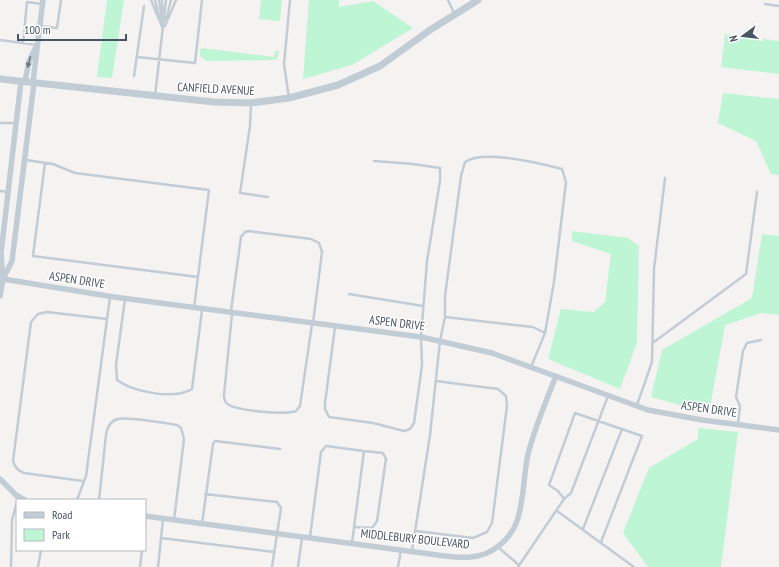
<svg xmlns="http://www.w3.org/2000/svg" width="779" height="567" font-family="'PT Sans Narrow',sans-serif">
<rect width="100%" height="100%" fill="#f5f2f2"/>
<path fill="#bdf5d5" d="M107,0H124L112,78L97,77Z
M261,0H282L280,21L259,19Z
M309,0H339V7L373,1L413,28L352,65L303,79Z
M725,34L779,41V74L721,67Z
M201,42V48L274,57L275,51H279L277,59L273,60L206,61L200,56Z
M723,93L779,99V175L771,174L756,141L718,123Z
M572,231L628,238L639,246L637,343L620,389L548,359L561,309L594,312L605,302L611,254L572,241Z
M762,234L779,236V315L761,313L725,325L709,413L651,397L662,350L752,298Z
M698,428L738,432L721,567H648L623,533L649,468L698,439Z"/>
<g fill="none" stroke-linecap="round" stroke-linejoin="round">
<path stroke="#c2ccd5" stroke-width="2.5" d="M151,0L163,29
M155,0L160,20
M159,0L163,26
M162,0L163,16
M448,0L454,13
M765,4L779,6
M166,20L171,0
M40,26L57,28L61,0
M165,26L176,0
M0,40L37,45
M23,43L27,2L42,4
M137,57L195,63L202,0
M134,76L144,6
M155,96L166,0
M289,98L284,64L290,0
M251,104L250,126L240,193L268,197
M0,123H15
M26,160L53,164L75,173L209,190L194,308
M45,163L33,256L198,277
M0,191L7,192
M349,294L423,306
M125,299L116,365L117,380C133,392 174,400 192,389L202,310
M231,311L241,237L245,232L249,231L311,239L319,243L322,252L313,323
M232,314L224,395C224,399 225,403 229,405C240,411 285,415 296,411L300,406L312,324
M445,317V296L461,176L465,162C484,149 539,163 562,169L566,182L554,282L545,333L531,367
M335,327L325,403V409L329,417L373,423L404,431L410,429L414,423L422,365L421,337L427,261L440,181V168L413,164L374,161
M654,342L746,274L757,192
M637,405L652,362L654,269L665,178
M738,424L740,406L736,397L743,351L747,343L761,340
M83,481L24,473C17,470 15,467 13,461L31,322L38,314L47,312L107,319
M205,494L277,502L281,508L272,567
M564,499L571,493L608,396
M77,500L86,476L110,297
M99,500L106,435C107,428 110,421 118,419C128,417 166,423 177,425L181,428L184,439L174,520
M557,511L634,567
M145,523L146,517
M202,524L213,444L215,441L280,449
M354,527L372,528L377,521L386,459L383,453L364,451
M583,529L622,429
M416,531L473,538L487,532L492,523L507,406L506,396L498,389L436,381
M310,537L321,452L326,446L364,451L352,543
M161,538L274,552
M498,547L519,565
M412,551L430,435L440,341L445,317L533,327L545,333
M11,567L12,520L17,502
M38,567L41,550
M140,567L142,550
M158,567L163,519
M298,567L302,538
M398,567L401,550
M518,567L564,499L558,491L549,485L575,413L642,436L601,542"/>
<path stroke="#c2ccd5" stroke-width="5.5" d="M25,81L29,61L37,45
M33,82L43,0
M3,279L114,297L421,337L492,353L648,410L702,420L779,430
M3,279L12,261L34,83
M0,296L3,279L1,253L21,81
M0,479L16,495L25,500
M145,516L445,556C453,557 462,558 470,557C493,556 514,537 519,514C524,495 524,473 528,454C535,427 546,401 556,376"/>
<path stroke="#c2ccd5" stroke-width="7" d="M0,79L214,102L251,103L289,98L338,85L380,66L430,30L478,0"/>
</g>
<defs><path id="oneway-solid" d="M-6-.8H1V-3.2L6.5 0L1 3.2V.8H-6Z"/></defs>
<use fill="#6c7984" href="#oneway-solid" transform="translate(29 62) rotate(105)"/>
<g text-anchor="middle" stroke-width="3" stroke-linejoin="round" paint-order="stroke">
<g font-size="12" fill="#475562" stroke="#fff">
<text transform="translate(216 89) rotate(3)" y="4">CANFIELD AVENUE</text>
<text transform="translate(77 280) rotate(9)" y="4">ASPEN DRIVE</text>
<text transform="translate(397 323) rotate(7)" y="4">ASPEN DRIVE</text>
<text transform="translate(709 409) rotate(8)" y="4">ASPEN DRIVE</text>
<text transform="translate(415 539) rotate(6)" y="4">MIDDLEBURY BOULEVARD</text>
</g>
</g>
<rect x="16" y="499" width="130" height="52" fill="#ffffff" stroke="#b5bbc0"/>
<rect x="24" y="512" width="20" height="6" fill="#c2ccd5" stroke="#b5bbc0"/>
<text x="52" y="519" font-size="12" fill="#475562">Road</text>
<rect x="24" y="529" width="20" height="12" fill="#bdf5d5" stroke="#b5bbc0"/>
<text x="52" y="539" font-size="12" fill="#475562">Park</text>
<g transform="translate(743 36) rotate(255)" stroke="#ffffff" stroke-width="3" paint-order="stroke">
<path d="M0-3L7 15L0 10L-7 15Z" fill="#475562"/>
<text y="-6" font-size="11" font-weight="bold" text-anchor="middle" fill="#475562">N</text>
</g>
<path d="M18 34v6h108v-6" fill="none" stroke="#475562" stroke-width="2"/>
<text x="24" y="34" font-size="12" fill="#475562" stroke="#ffffff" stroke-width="3" paint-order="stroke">100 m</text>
</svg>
